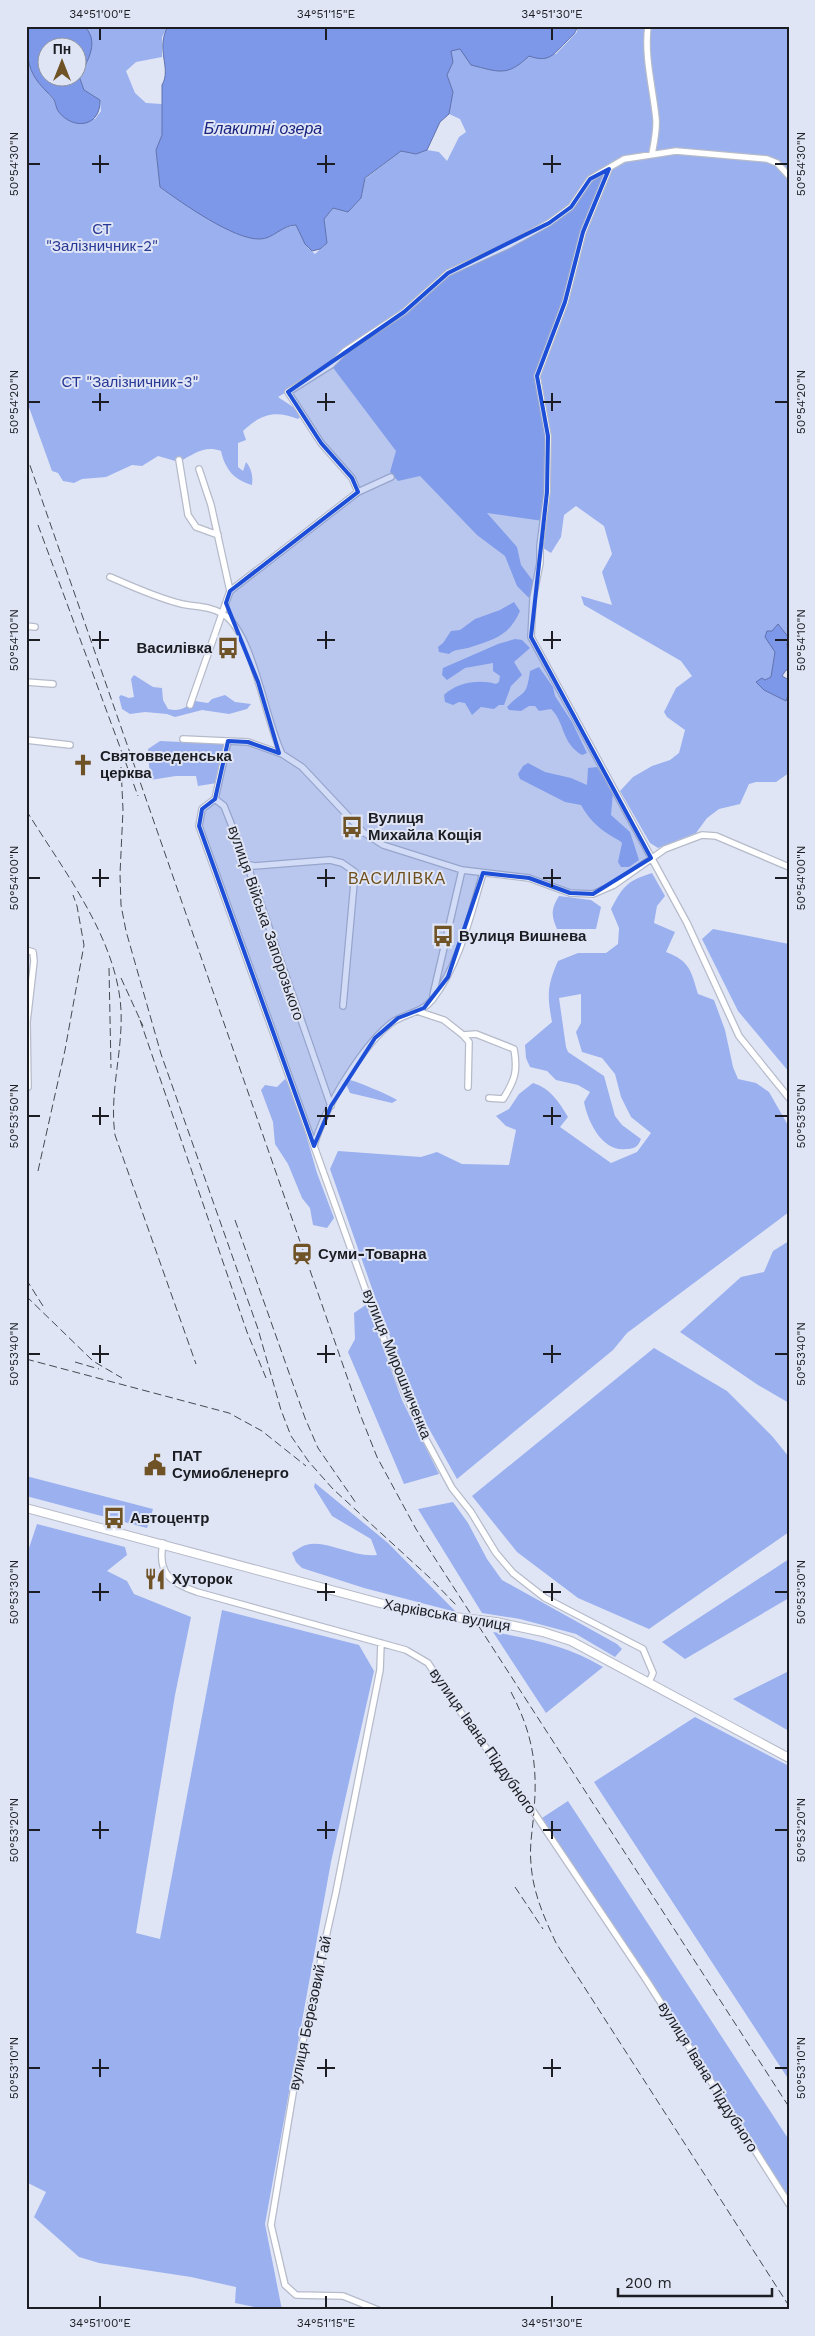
<svg xmlns="http://www.w3.org/2000/svg" width="815" height="2336" font-family="'Work Sans',sans-serif">
<rect width="100%" height="100%" fill="#e0e5f5"/>
<path fill="#9ab0ef" d="M84,26H168L162,37V57L136,62L126,71L135,93L146,103L162,104V135L156,150L160,187L177,199L264,239L280,229L296,225L308,248L315,254L327,243L324,219L333,208L348,212L361,198L365,179L401,151L416,154L427,150L439,152L447,161L459,137L466,132L460,119L449,114L453,92L447,75L453,62L451,51L460,49L520,64L529,55L556,54L577,32V26H789V638L786,636L768,640L775,652L771,677L765,680L785,701L789,693V773L776,782H756L749,784L740,804L719,809L707,818L696,833L658,848L650,843L620,791L633,777L652,766L670,760L679,753L685,730L667,717L664,712L676,688L692,676L681,661L584,605L581,596L612,605L602,572L612,554L604,526L576,506L564,515L561,537L551,553L540,546L543,521L487,513L517,547L521,565L533,581L530,599L517,586L505,556L477,535L420,476L398,481L390,472L396,451L331,365L278,397C285,402 298,408 300,417L298,419C275,410 261,414 243,431L246,440L238,443V467L243,471L246,462C252,469 253,477 252,485C234,480 225,469 221,451C204,445 194,454 179,462L158,456L142,466L132,465L106,477L82,479L74,483L63,481L58,473L52,471L26,399V50L33,75L54,101L58,112L95,119L101,111L100,100L84,90L79,76L83,69L88,30Z
M514,602L520,611C509,636 495,639 471,647C463,650 456,648 449,654L439,652L438,647L443,643L451,631L460,630L475,619L500,610Z
M515,639L522,640L530,648L514,662L522,675L511,686L504,705H499L494,709L481,707L472,715L465,703L459,702L453,705L445,702L444,695C457,682 480,679 496,684L499,682L500,676L493,671V663L465,668L447,680L442,675L443,668L498,644Z
M539,667L553,687L555,696L572,722L587,753L582,755C561,743 565,722 551,709L539,711L535,706H529L521,711L509,710L507,707C524,689 526,699 530,671Z
M134,675L153,687L162,688L163,700L168,709C180,712 185,708 195,701L208,703L212,699L225,695L235,702L251,704L247,709L229,714L202,710L175,717L167,714L145,712L130,714L122,709L119,697L121,695L129,698L134,697L131,679Z
M160,741L225,744L217,783L198,786L196,776H176L150,780L148,749Z
M528,763L545,772L571,778L587,785L588,768L597,767L613,792L611,815L630,832L639,860L629,867H621L618,862L622,843L620,841C603,832 590,822 581,805L565,802L520,779L518,774L523,766Z
M652,873L665,896L657,906L654,923L675,932L666,952C690,961 691,971 698,994L714,1000L725,1030L733,1067L738,1079L756,1083L769,1092L789,1127V1212L627,1333L613,1350L457,1479L418,1409L375,1297L330,1169L338,1151L421,1157L437,1152L462,1164L509,1165L516,1130L506,1126L496,1116L509,1109L519,1094L533,1083C550,1088 559,1102 568,1117L560,1127L611,1163L637,1152L651,1133L631,1117L621,1097L615,1074L602,1058L582,1052L576,1032L581,1023V994L559,998L566,1047L568,1052L604,1076L615,1116L622,1125L641,1139C638,1147 634,1149 626,1149C602,1152 588,1122 584,1102L590,1092L578,1085L556,1080L547,1071L530,1067L526,1058L525,1045L552,1022C547,995 547,986 558,961L578,953H606L618,944L619,928L611,909C623,886 627,881 652,873Z
M559,896L591,900L601,907L596,929H557C551,915 551,909 559,896Z
M713,929L789,944V1072L738,1011L702,939Z
M285,1079L293,1090L317,1173L334,1218L327,1228L313,1225L310,1208L302,1198L288,1164L275,1144L273,1122L261,1090L265,1085L277,1087Z
M349,1080C355,1080 393,1097 397,1100L392,1103L350,1093L346,1084Z
M789,1241V1403L758,1385L680,1332L741,1277L764,1272L773,1251Z
M367,1304L402,1400L439,1474L404,1484L348,1352L355,1339L354,1313Z
M654,1348L727,1391L772,1436L789,1457V1532L649,1629L578,1598L517,1552L472,1496Z
M26,1476L153,1509L147,1528L26,1496Z
M315,1483L388,1543L456,1612L364,1588L302,1568L296,1562L292,1553C296,1550 302,1546 306,1545C326,1539 353,1558 377,1555L371,1539L332,1516L314,1487Z
M453,1502L468,1523L487,1559L502,1580L617,1644L622,1649L615,1657L576,1634L520,1619L482,1613L418,1509Z
M37,1524L125,1547L127,1555L107,1571L127,1581L134,1594L191,1617L175,1695L136,1933L160,1939L222,1610L359,1645L374,1671L331,1862L265,2224L282,2310L264,2309L235,2303L236,2287L191,2277L99,2263L79,2257L34,2217L46,2192L26,2182V1551H28Z
M789,1559V1598L685,1659L662,1642Z
M493,1632C533,1639 569,1646 603,1667L546,1713Z
M789,1671V1731L733,1699Z
M695,1717L789,1766V2080L594,1782Z
M568,1801L789,2140V2199L542,1818Z"/>
<path fill="#7d97e9" stroke="#6072ad" fill-rule="evenodd" d="M26,26H84C100,41 88,61 79,76L84,90L100,100C101,127 73,131 58,111C56,108 56,104 54,100C48,92 39,85 34,76C26,62 26,42 26,26ZM48,48H78V78H48Z
M168,26H577C576,35 571,36 566,42C553,55 549,63 529,56C507,77 499,72 471,65L460,49L451,51L453,62L447,75L453,92L449,114L440,122L427,150L416,154L401,151L365,178L361,198L348,212L333,208L324,219L327,243L320,249L312,251L305,244L296,225C282,225 273,239 260,239C234,240 182,203 160,187L156,150L162,135V85C172,68 155,50 168,26Z
M778,624L789,638L787,644L789,670H786L782,676L789,680V693L786,701L764,690L756,682L762,678L765,680L771,677L775,652L765,637L767,631H772Z"/>
<g fill="none" stroke-linecap="round" stroke-linejoin="round">
<g stroke="#b6bbca" stroke-width="8">
<path id="minor" d="M648,26C644,57 653,88 656,119C657,130 654,143 652,154
M609,169L583,232L565,302L537,376L548,436L547,492L540,546V563L533,598L531,637L687,923L739,1036L789,1098
M179,460L188,515L196,527L218,535
M199,469L211,505L230,591
M358,492L352,478L321,443L288,392L331,365L345,351L404,312L448,273L507,246L549,223L571,207L590,179L624,159L676,151L767,159L777,163L789,176
M110,577C134,587 157,598 182,604C196,607 210,606 223,614C253,632 265,720 282,754
M26,626L35,627
M26,682L53,684
M190,705L230,591L358,492L391,477
M183,739L248,742L282,754L302,767L363,832L383,845L462,870L529,878L570,893L593,894L614,885L665,849L702,835L716,836L789,867
M26,740L70,745
M228,741L215,799L224,806L247,864L331,1106
M215,799L202,809L199,826L314,1146
M247,864L254,866L330,860L342,863L355,872L343,1006
M483,873C470,916 460,964 432,1000C421,1014 403,1013 390,1024C360,1049 324,1109 314,1146L372,1308L401,1384L424,1436L452,1488L471,1512L496,1553L513,1573L545,1598L643,1649L653,1673L649,1682
M26,950L33,952L34,961L27,1022L28,1087L26,1086
M433,995L462,870
M417,1011L444,1020L463,1035L476,1034L514,1049C518,1071 515,1080 503,1099L489,1098
M463,1035L469,1042L468,1087
M163,1543C157,1574 171,1583 197,1592L406,1650L428,1663L472,1729L533,1811L647,1981L789,2204
M378,2310L343,2296L296,2295L285,2285L271,2225L298,2063L336,1892L380,1670L381,1643"/>
</g>
<g stroke="#b6bbca" stroke-width="10">
<path id="major" d="M26,1508L402,1609L446,1616
M496,1622L543,1632L571,1641L789,1758"/>
</g>
<use href="#minor" stroke="#fff" stroke-width="5.5"/>
<use href="#major" stroke="#fff" stroke-width="8"/>
<path stroke="#464950" stroke-width="1" stroke-dasharray="8 4" stroke-linecap="butt" d="M26,454L360,1414L377,1457L416,1529L789,2107
M38,525L138,796
M121,767L123,810L120,874L121,905L126,931L161,1054L258,1329L281,1410L291,1436L309,1462L333,1489L430,1578L456,1605
M26,810C63,870 117,938 121,1010C123,1052 109,1093 115,1135L196,1364
M109,968L111,1068
M121,978L143,1026
M140,1020L247,1332L266,1378
M38,1171L65,1050L84,945L77,906L73,895
M235,1220L305,1418L318,1448L356,1503
M26,1279L43,1306
M26,1296L93,1361L122,1378
M26,1359L229,1413L262,1431L306,1466
M75,1362L99,1369
M511,1692C532,1732 538,1765 534,1810C533,1828 529,1846 531,1864C533,1893 544,1917 556,1943L789,2306
M515,1887L543,1929"/>
<g stroke="#b6bbca" stroke-width="10" stroke-linecap="butt">
<path id="major-bridge" d="M446,1616L496,1622"/>
</g>
<use href="#major-bridge" stroke="#fff" stroke-width="8"/>
</g>
<path fill="#1d4ed8" fill-opacity="0.2" stroke="#1d4ed8" stroke-width="4" stroke-linejoin="round" d="M609,169L583,232L565,302L537,376L548,436L547,492L531,637L651,858L593,894L570,893L529,878L483,873L448,977L424,1008L398,1018L375,1038L331,1106L314,1146L199,826L202,809L215,799L228,741L248,742L279,753L258,682L226,603L230,591L358,492L352,478L321,443L288,392L404,312L448,273L549,223L571,207L590,179Z"/>
<path fill="none" stroke="#1b1d22" stroke-width="2" d="M100,28V40M326,28V40M552,28V40M100,155V173M326,155V173M552,155V173M28,164H40M92,164H109M317,164H335M543,164H561M775,164H788M100,393V411M326,393V411M552,393V411M28,402H40M92,402H109M317,402H335M543,402H561M775,402H788M100,631V649M326,631V649M552,631V649M28,640H40M92,640H109M317,640H335M543,640H561M775,640H788M100,869V887M326,869V887M552,869V887M28,878H40M92,878H109M317,878H335M543,878H561M775,878H788M100,1107V1125M326,1107V1125M552,1107V1125M28,1116H40M92,1116H109M317,1116H335M543,1116H561M775,1116H788M100,1345V1363M326,1345V1363M552,1345V1363M28,1354H40M92,1354H109M317,1354H335M543,1354H561M775,1354H788M100,1583V1601M326,1583V1601M552,1583V1601M28,1592H40M92,1592H109M317,1592H335M543,1592H561M775,1592H788M100,1821V1839M326,1821V1839M552,1821V1839M28,1830H40M92,1830H109M317,1830H335M543,1830H561M775,1830H788M100,2059V2077M326,2059V2077M552,2059V2077M28,2068H40M92,2068H109M317,2068H335M543,2068H561M775,2068H788M100,2296V2308M326,2296V2308M552,2296V2308"/>
<defs>
<g id="bus-bare" transform="scale(1.725)"><path d="M-5-6H5V4H4V6H2V4H-2V6H-4V4H-5ZM-3.5-4V0h7V-4ZM-3.5 1.2v1.5H-2V1.2ZM2 1.2v1.5H3.5V1.2Z" fill="#6f5226" stroke="#e0e5f5" stroke-width="2.5" paint-order="stroke"/></g>
<g id="church-bare" transform="scale(1.725)"><path d="M-1.2-6h2.4v3.5h3.3v2.4h-3.3V6h-2.4V-.1h-3.3v-2.4h3.3Z" fill="#6f5226" stroke="#e0e5f5" stroke-width="2.5" paint-order="stroke"/></g>
<g id="station-bare" transform="scale(1.725)"><path d="M-3-6H3Q5-6 5-4V2Q5 4 3 4L4.5 6H3L1.5 4h-3L-3 6H-4.5L-3 4Q-5 4-5 2V-4Q-5-6-3-6ZM-3.5-4v3h7v-3ZM-3.5 1v1.5H-2V1ZM2 1v1.5H3.5V1Z" fill="#6f5226" stroke="#e0e5f5" stroke-width="2.5" paint-order="stroke"/></g>
<g id="civic-bare" transform="scale(1.725)"><path d="M-.6-6.5H3V-4.5H.6V-3L4-1V1h2V6H-6V1h2V-1L-.6-3ZM-1.2 2.5V6h2.4V2.5Z" fill="#6f5226" stroke="#e0e5f5" stroke-width="2.5" paint-order="stroke"/></g>
<g id="restaurant-bare" transform="scale(1.725)"><path d="M-5-6h1v4h1v-4h1v4h1v-4h1v5L-1.5 .5V6h-2V.5L-5-1ZM5-6V6H3V1.5H1.5Q1.5-4 5-6Z" fill="#6f5226" stroke="#e0e5f5" stroke-width="2.5" paint-order="stroke"/></g>
</defs>
<g fill-rule="evenodd">
<use href="#bus-bare" x="228" y="648"/>
<use href="#church-bare" x="83" y="765"/>
<use href="#bus-bare" x="352" y="827"/>
<use href="#bus-bare" x="443" y="936"/>
<use href="#station-bare" x="302" y="1254"/>
<use href="#civic-bare" x="155" y="1465"/>
<use href="#bus-bare" x="114" y="1518"/>
<use href="#restaurant-bare" x="155" y="1579"/>
</g>
<g text-anchor="middle" stroke-width="4" stroke-linejoin="round" paint-order="stroke">
<g font-size="15" fill="#263794" stroke="#e0e5f5">
<text x="102" y="234">СТ<tspan x="102" dy="17">"Залізничник-2"</tspan></text>
<text x="130" y="387">СТ "Залізничник-3"</text>
</g>
<g font-size="15" font-weight="bold" fill="#1b1d22" stroke="#e0e5f5" text-anchor="start">
<text x="212" y="653" text-anchor="end">Василівка</text>
<text x="100" y="761">Святовведенська<tspan x="100" dy="17">церква</tspan></text>
<text x="368" y="823">Вулиця<tspan x="368" dy="17">Михайла Кощія</tspan></text>
<text x="459" y="941">Вулиця Вишнева</text>
<text x="318" y="1259">Суми-Товарна</text>
<text x="172" y="1461">ПАТ<tspan x="172" dy="17">Сумиобленерго</tspan></text>
<text x="130" y="1523">Автоцентр</text>
<text x="172" y="1584">Хуторок</text>
</g>
<g font-size="15" fill="#1b1d22" stroke="#e0e5f5">
<text transform="translate(266 923) rotate(71)" y="5">вулиця Війська Запорозького</text>
<text transform="translate(397 1364) rotate(68)" y="5">вулиця Мирошниченка</text>
<text transform="translate(447 1615) rotate(10)" y="5">Харківська вулиця</text>
<text transform="translate(483 1741) rotate(55)" y="5">вулиця Івана Піддубного</text>
<text transform="translate(310 2013) rotate(-78)" y="5">вулиця Березовий Гай</text>
<text transform="translate(708 2077) rotate(58)" y="5">вулиця Івана Піддубного</text>
</g>
<g font-size="16" font-style="italic" fill="#192481" stroke="#e0e5f5">
<text x="263" y="134">Блакитні озера</text>
</g>
<g font-size="16" letter-spacing="1" fill="#6f4f1b" stroke="#e0e5f5">
<text x="397" y="884">ВАСИЛІВКА</text>
</g>
</g>
<rect width="815" height="2336" fill="none" stroke="#e0e5f5" stroke-width="55"/>
<g transform="translate(62 62)"><circle r="24" fill="#e0e5f5" stroke="#9195a1"/>
<path d="M0-4L9 19L0 12L-9 19Z" fill="#6f5226"/>
<text y="-8" font-size="14" font-weight="bold" text-anchor="middle" fill="#1b1d22">Пн</text>
</g>
<path d="M618 2288v8h154v-8" fill="none" stroke="#1b1d22" stroke-width="2.5"/>
<text x="625" y="2288" font-size="15" fill="#1b1d22" stroke="#e0e5f5" stroke-width="4" paint-order="stroke">200 m</text>
<rect x="28" y="28" width="760" height="2280" fill="none" stroke="#1b1d22" stroke-width="2"/>
<g font-size="12" text-anchor="middle" fill="#1b1d22">
<text x="100" y="18">34°51'00"E</text>
<text x="326" y="18">34°51'15"E</text>
<text x="552" y="18">34°51'30"E</text>
<text transform="translate(14 164) rotate(-90)" y="4">50°54'30"N</text>
<text transform="translate(801 164) rotate(-90)" y="4">50°54'30"N</text>
<text transform="translate(14 402) rotate(-90)" y="4">50°54'20"N</text>
<text transform="translate(801 402) rotate(-90)" y="4">50°54'20"N</text>
<text transform="translate(14 640) rotate(-90)" y="4">50°54'10"N</text>
<text transform="translate(801 640) rotate(-90)" y="4">50°54'10"N</text>
<text transform="translate(14 878) rotate(-90)" y="4">50°54'00"N</text>
<text transform="translate(801 878) rotate(-90)" y="4">50°54'00"N</text>
<text transform="translate(14 1116) rotate(-90)" y="4">50°53'50"N</text>
<text transform="translate(801 1116) rotate(-90)" y="4">50°53'50"N</text>
<text transform="translate(14 1354) rotate(-90)" y="4">50°53'40"N</text>
<text transform="translate(801 1354) rotate(-90)" y="4">50°53'40"N</text>
<text transform="translate(14 1592) rotate(-90)" y="4">50°53'30"N</text>
<text transform="translate(801 1592) rotate(-90)" y="4">50°53'30"N</text>
<text transform="translate(14 1830) rotate(-90)" y="4">50°53'20"N</text>
<text transform="translate(801 1830) rotate(-90)" y="4">50°53'20"N</text>
<text transform="translate(14 2068) rotate(-90)" y="4">50°53'10"N</text>
<text transform="translate(801 2068) rotate(-90)" y="4">50°53'10"N</text>
<text x="100" y="2327">34°51'00"E</text>
<text x="326" y="2327">34°51'15"E</text>
<text x="552" y="2327">34°51'30"E</text>
</g>
</svg>
